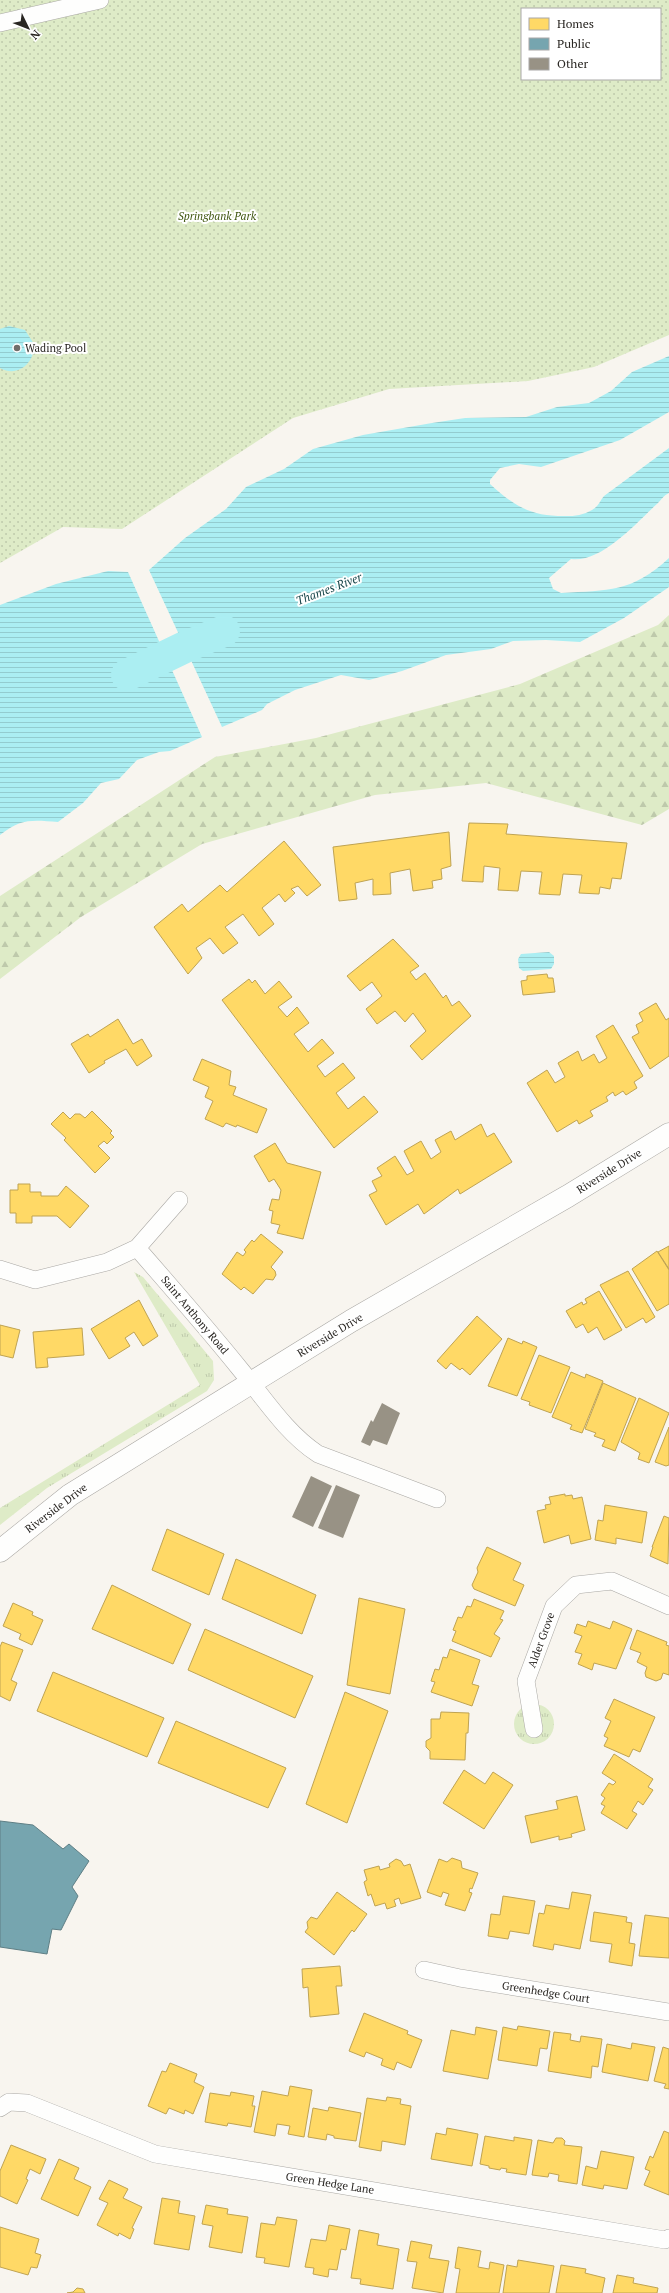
<svg xmlns="http://www.w3.org/2000/svg" width="669" height="2293" font-family="'PT Serif',serif">
<defs>
<pattern id="grass-tufts" width="24" height="20" patternUnits="userSpaceOnUse"><rect width="24" height="20" fill="#deebc7"/><path d="M3 7l-1-3M5 7V3M7 7l1-3M15 17l-1-3M17 17v-4M19 17l1-3" fill="none" stroke="#bec9ab"/></pattern>
<pattern id="forest-firs" width="22" height="20" patternUnits="userSpaceOnUse"><rect width="22" height="20" fill="#deebc7"/><path d="M5 1l3.5 6h-7zM16 11l3.5 6h-7z" fill="#bec9ab"/></pattern>
<pattern id="park-dots" width="8" height="8" patternUnits="userSpaceOnUse"><rect width="8" height="8" fill="#deebc7"/><path d="M2 2h.1M6 6h.1" fill="none" stroke="#bec9ab" stroke-width="1.8" stroke-linecap="round"/></pattern>
<pattern id="water-rules" width="6" height="5" patternUnits="userSpaceOnUse"><rect width="6" height="5" fill="#abeef2"/><path d="M0 2.5h6" fill="none" stroke="#93cccf"/></pattern>
</defs>
<rect width="100%" height="100%" fill="#f8f5ef"/>
<path fill="url(#grass-tufts)" d="M134,1272L143,1277L213,1361L214,1380L207,1391L47,1488L0,1525V1508L200,1385Z
M514 1724a20 20 0 1 1 40 0a20 20 0 1 1-40 0Z"/>
<path fill="url(#forest-firs)" d="M669,615V809L642,825L486,783L375,795L202,844L81,917L0,979V896L215,757L316,738L520,684L658,625Z"/>
<path fill="url(#park-dots)" fill-rule="evenodd" d="M0,0H669V335L594,367L528,381L389,389L293,418L122,529L63,527L0,563ZM522,9H660V79H522Z"/>
<path fill="url(#water-rules)" d="M9,326L25,330L34,344C35,363 18,378 0,368V329Z
M669,356V412L620,440L541,467L519,464L500,468L490,480V484C516,508 533,517 569,516C579,516 590,513 597,506C600,503 601,499 604,496L669,448V493C664,495 661,500 658,503C636,523 602,563 571,559L549,578L553,589L561,593C609,590 631,593 669,558V587L624,618L580,642L546,640L513,641L491,649L446,655L402,671L369,680L341,675L295,690L267,704L262,710L222,727L149,570L185,538L226,509L246,487L284,469L313,449L363,435L432,423L465,418L526,417L557,407L589,403L611,391L632,372Z
M108,571L128,572L202,737L170,751L159,752L137,760L119,779L101,783L83,803L58,822C33,820 21,818 0,835V605L56,584Z
M549,952L554,956V964L551,969L523,971L519,968L518,959L521,954Z"/>
<path fill="#ffd966" stroke="#bfa352" d="M469,823L508,824L506,834L627,843L621,879L612,878L610,889L600,887L599,894L579,893L582,875L563,874L560,895L539,894L542,872L521,871L518,891L498,890L500,868L484,866L483,882L462,881Z
M449,832L451,866L441,869L442,879L432,881L433,888L413,891L410,869L390,873L391,894L373,895V879L355,883L357,899L339,901L333,847Z
M284,841L321,885L307,896L298,886L291,889L295,893L285,902L279,894L262,908L274,924L259,936L243,914L225,927L238,943L223,954L210,938L196,948L202,958L188,974L154,927L182,904L188,912L220,885L227,892Z
M393,939L419,966L410,972L416,980L425,973L443,998L446,995L452,1006L459,1001L471,1016L422,1060L410,1046L426,1031L413,1013L405,1022L395,1011L377,1024L366,1009L382,996L372,982L360,991L347,976Z
M547,974L548,978H553L555,992L523,995L521,981L527,980V976Z
M249,979L252,983L255,980L265,994L279,981L292,997L278,1007L287,1017L297,1007L309,1023L294,1034L308,1052L322,1039L334,1053L317,1066L325,1077L343,1063L355,1078L336,1093L348,1109L364,1096L378,1112L334,1148L222,1000Z
M656,1003L666,1020L669,1018V1056L650,1069L632,1037L639,1033L636,1025L643,1021L639,1013Z
M118,1019L133,1044L142,1039L152,1056L137,1066L126,1049L104,1061L105,1063L89,1073L71,1044L88,1034L90,1037Z
M613,1025L643,1076L634,1082L637,1088L626,1095L623,1091L615,1096L613,1092L606,1097L608,1101L590,1111L593,1116L579,1124L577,1120L557,1132L527,1083L547,1070L555,1083L565,1077L558,1063L578,1051L582,1061L594,1054L599,1063L607,1058L596,1036Z
M202,1059L231,1071L229,1085L236,1087L233,1095L267,1109L257,1133L237,1125L236,1127L226,1123L223,1127L205,1119L213,1101L205,1097L209,1087L193,1080Z
M92,1111L112,1131L110,1133L114,1137L107,1144L104,1141L98,1146L110,1158L95,1173L64,1140L66,1138L51,1124L63,1112L70,1119L75,1114H80L85,1118Z
M481,1124L487,1137L494,1133L512,1162L460,1194L458,1189L424,1214L418,1204L386,1225L369,1195L377,1191L372,1181L382,1176L377,1168L395,1156L407,1175L414,1171L404,1151L421,1141L431,1159L441,1152L435,1140L451,1131L455,1140Z
M275,1143L287,1163L321,1172L303,1239L277,1233L280,1225L271,1223L273,1211L269,1210L272,1199L279,1200L281,1190L274,1179L269,1182L254,1156Z
M18,1184H30V1192H41V1196H58L66,1186L89,1206L70,1228L57,1216H32V1223H16V1213H10V1190H18Z
M261,1234L283,1252L271,1267L275,1271L276,1275L273,1280L266,1279L253,1294L244,1287L241,1290L222,1274L237,1252L243,1256L246,1252L244,1250L252,1240L254,1242Z
M669,1246V1269L658,1252Z
M657,1251L669,1270V1304L657,1311L632,1269Z
M628,1271L655,1317L646,1323L643,1318L626,1328L600,1285Z
M599,1291L622,1330L604,1340L597,1327L588,1333L583,1324L576,1328L566,1311L582,1302L583,1305L587,1303L585,1299Z
M139,1300L158,1336L143,1346L134,1332L125,1338L130,1346L109,1359L91,1329Z
M477,1316L502,1339L470,1375L462,1368L460,1370L451,1363L446,1369L437,1361Z
M0,1325L20,1330L13,1358L0,1355Z
M82,1328L84,1355L47,1358L48,1367L36,1368L33,1332Z
M508,1338L522,1344L523,1341L537,1347L517,1396L488,1386Z
M539,1355L570,1367L551,1413L529,1405L530,1402L521,1399Z
M571,1372L585,1378L586,1374L603,1381L582,1433L570,1429L572,1425L552,1417Z
M603,1383L636,1398L615,1451L602,1446L605,1440L594,1436L596,1433L585,1429Z
M639,1398L669,1413L649,1463L638,1459L640,1453L621,1442Z
M669,1427V1465L666,1466L655,1462Z
M565,1494V1496L572,1495L573,1499L582,1497L591,1539L571,1544L569,1535L544,1543L537,1511L546,1509L545,1505L551,1504L549,1497Z
M605,1505L647,1512L642,1543L616,1538V1544L595,1540L598,1520L603,1521Z
M664,1516L669,1518L668,1564L650,1556L653,1547H652Z
M167,1529L224,1554L209,1595L152,1570Z
M487,1547L521,1563L513,1580L524,1585L515,1606L474,1589L472,1585L478,1572L477,1568Z
M236,1559L316,1595L302,1634L222,1599Z
M112,1585L191,1624L173,1664L92,1629Z
M359,1598L405,1609L390,1694L347,1685Z
M474,1599L504,1611L500,1619L503,1620L494,1634L500,1638L491,1657L452,1641L456,1631L453,1630L458,1617L462,1618L467,1606L471,1607Z
M13,1603L33,1612L32,1615L43,1620L32,1645L19,1639L21,1634L3,1626Z
M588,1621L610,1629L613,1621L632,1629L616,1669L594,1663L592,1670L578,1664L582,1654L575,1652L582,1636L574,1633L577,1624L586,1627Z
M205,1629L313,1676L295,1718L188,1670Z
M637,1630L667,1642L666,1645L669,1646V1675L663,1673L661,1679L656,1681L646,1677L645,1673L647,1667L637,1662L641,1653L630,1649Z
M2,1642L23,1650L11,1680L17,1683L10,1701L0,1696V1647Z
M450,1649L480,1660L472,1684L479,1686L472,1706L431,1692L435,1682L431,1681L435,1669L439,1670L443,1657L447,1658Z
M53,1672L164,1718L147,1757L37,1711Z
M345,1692L388,1711L347,1823L306,1804Z
M614,1699L655,1717L640,1752L633,1749L629,1757L604,1746L608,1738L604,1736L611,1721L605,1718Z
M441,1712L469,1713L468,1733H466L465,1760L430,1759V1751L426,1747V1741L431,1738V1719H440Z
M176,1721L286,1768L268,1808L158,1763Z
M614,1754L653,1779L648,1787L653,1790L643,1805L638,1801L632,1811L637,1814L627,1829L601,1813L605,1806L601,1804L605,1798L601,1795L609,1783L613,1785L616,1782L602,1773Z
M464,1770L485,1784L493,1772L513,1785L484,1829L443,1803Z
M577,1796L585,1830L571,1834L572,1837L559,1840V1836L531,1843L525,1816L558,1809L556,1801Z
M452,1858L461,1861L462,1868L478,1873L472,1889L470,1888L469,1892L472,1893L465,1911L445,1905L449,1894L443,1892L441,1897L427,1892L439,1859L447,1862Z
M396,1859L401,1861L404,1866L410,1864L421,1898L401,1904L399,1898L394,1900L396,1906L387,1909L385,1903L375,1906L371,1894L368,1896L364,1882L367,1880L364,1870L379,1866L380,1870L390,1867L389,1864Z
M337,1892L367,1914L354,1932L352,1930L334,1955L305,1932L308,1928L307,1922L311,1917L317,1919Z
M572,1892L591,1895L580,1949L554,1944L553,1950L533,1946L539,1913L544,1914L546,1905L569,1909Z
M503,1896L535,1901L529,1934L510,1931L508,1939L488,1936L491,1914L500,1915Z
M594,1912L627,1917L626,1922L632,1923L629,1943L635,1944L632,1966L609,1962L612,1944L590,1941Z
M645,1915L669,1918V1958L639,1956Z
M340,1966L342,1986H336L339,2014L310,2017L308,1987L303,1988L302,1969Z
M364,2013L408,2031L407,2034L422,2040L411,2068L397,2062L394,2070L381,2065L383,2059L366,2052L364,2057L349,2051Z
M518,2026L550,2031L547,2049L540,2048L537,2066L498,2060L503,2027L517,2030Z
M476,2027L497,2031L488,2079L443,2071L451,2030L475,2035Z
M554,2032L571,2034L570,2040L580,2042L581,2036L602,2039L598,2067L592,2066L591,2078L548,2071Z
M632,2043L655,2047L648,2081L602,2072L607,2044L631,2049Z
M663,2047L669,2049V2089L664,2088L666,2084L654,2081Z
M170,2063L197,2074L194,2082L204,2087L193,2114L185,2110L184,2114L169,2108L166,2114L148,2106L162,2071L166,2072Z
M290,2086L312,2090L304,2137L288,2134L290,2126L277,2124L275,2136L254,2132L262,2091L288,2096Z
M231,2092L254,2096L252,2106H255L251,2127L228,2123L227,2126L205,2122L210,2093L230,2096Z
M387,2097L401,2099L400,2104L411,2106L405,2145L382,2141L381,2151L359,2147L367,2098L386,2101Z
M329,2107L361,2113L356,2141L334,2138V2136L327,2134L326,2140L308,2137L313,2108L328,2111Z
M447,2128L478,2134L472,2166L431,2159L436,2133L446,2135Z
M664,2131L669,2133V2195L644,2185L650,2171L645,2169L650,2156L653,2158Z
M485,2136L514,2141V2137L532,2140L526,2175L506,2172L507,2169L501,2168L500,2170L489,2168V2166L480,2164Z
M556,2138H562L565,2141L564,2145L582,2147L577,2184L558,2181L559,2175L549,2173L548,2177L532,2175L538,2140L553,2143Z
M11,2145L46,2159L40,2174L30,2169L26,2179L28,2180L17,2204L0,2196V2171Z
M601,2151L634,2157L627,2189L604,2185L603,2189L582,2185L586,2166L597,2169Z
M59,2159L79,2168L74,2179L91,2187L78,2216L41,2199Z
M109,2180L128,2189L123,2198L142,2207L132,2228L134,2229L130,2239L119,2233L118,2236L97,2225L108,2203L99,2199Z
M162,2198L180,2201L178,2213L195,2216L189,2250L154,2244Z
M206,2205L228,2209L227,2214L248,2217L242,2253L209,2247L213,2226L202,2224Z
M277,2217L297,2220L289,2267L264,2263L265,2258L256,2257L261,2223L275,2225Z
M329,2225L350,2229L346,2250L341,2249L337,2270L329,2269L328,2277L313,2274L314,2268L305,2267L311,2239L326,2241Z
M0,2227L39,2239L35,2253L41,2255L37,2268L31,2267L28,2275L0,2267Z
M359,2230L379,2234L377,2245L399,2249L393,2289L360,2284L361,2279L351,2278Z
M411,2241L432,2245L429,2258L449,2261L443,2293L412,2288L417,2262L407,2261Z
M458,2247L481,2251L478,2267L489,2269L490,2262L504,2265L499,2293H456L460,2269L455,2268Z
M518,2260L554,2266L549,2293H503L507,2265L517,2267Z
M561,2265L586,2269L585,2273L605,2278L602,2293H556Z
M617,2275L634,2278L633,2283L658,2288L657,2293H613Z
M77,2288L83,2289L85,2293H67L73,2292Z"/>
<path fill="#76a5af" stroke="#5f7f85" d="M0,1821L33,1825L63,1849L69,1844L89,1861L72,1887L78,1896L61,1930L52,1929L47,1954L0,1947Z"/>
<g fill="none" stroke-linecap="round" stroke-linejoin="round">
<path stroke="#abeef2" stroke-width="32" d="M127,675L185,647L224,631"/>
</g>
<path fill="#989285" d="M382,1403L400,1413L387,1445L373,1440L370,1446L361,1442L371,1420L373,1422Z
M311,1476L332,1486L313,1527L292,1517Z
M336,1485L360,1495L343,1538L318,1528Z"/>
<g fill="none" stroke-linecap="round" stroke-linejoin="round">
<g stroke="#aaa8a4" stroke-width="18">
<path id="minor" d="M0,23L100,0
M137,1248L179,1200
M0,1269L35,1280L107,1262L137,1248C172,1288 207,1328 240,1369C264,1398 286,1433 318,1454L437,1499
M534,1729L526,1681L554,1606L576,1585L612,1581L669,1606
M424,1970L460,1978L669,2012
M0,2108L9,2102L27,2103L155,2154L665,2240L669,2238"/>
</g>
<g stroke="#aaa8a4" stroke-width="23">
<path id="secondary" d="M0,1551L70,1495L351,1321L568,1196L669,1134"/>
</g>
<use href="#minor" stroke="#fefefd" stroke-width="17"/>
<use href="#secondary" stroke="#fefefd" stroke-width="22"/>
</g>
<circle fill="#716e6a" stroke="#fff" stroke-width="1.5" cx="17" cy="348" r="4"/>
<g text-anchor="middle" stroke-width="4" stroke-linejoin="round" paint-order="stroke">
<g font-size="11" font-style="italic" fill="#3e550e" stroke="#fff">
<text x="217" y="220">Springbank Park</text>
</g>
<g font-size="11" fill="#292622" stroke="#fff" text-anchor="start">
<text x="25" y="352">Wading Pool</text>
</g>
<g font-size="11" fill="#292622" stroke="#fff">
<text transform="translate(609 1171) rotate(-32)" y="4">Riverside Drive</text>
<text transform="translate(195 1315) rotate(50)" y="4">Saint Anthony Road</text>
<text transform="translate(330 1335) rotate(-31)" y="4">Riverside Drive</text>
<text transform="translate(56 1508) rotate(-37)" y="4">Riverside Drive</text>
<text transform="translate(541 1640) rotate(-70)" y="4">Alder Grove</text>
<text transform="translate(546 1992) rotate(9)" y="4">Greenhedge Court</text>
<text transform="translate(330 2183) rotate(9)" y="4">Green Hedge Lane</text>
</g>
<g font-size="12" font-style="italic" fill="#1b484c" stroke="#fff">
<text transform="translate(329 589) rotate(-21)" y="4">Thames River</text>
</g>
</g>
<rect x="521" y="8" width="140" height="72" fill="#ffffff" stroke="#a9a8a7"/>
<rect x="529" y="18" width="20" height="12" fill="#ffd966" stroke="#a9a8a7"/>
<text x="557" y="28" font-size="12" fill="#292622">Homes</text>
<rect x="529" y="38" width="20" height="12" fill="#76a5af" stroke="#a9a8a7"/>
<text x="557" y="48" font-size="12" fill="#292622">Public</text>
<rect x="529" y="58" width="20" height="12" fill="#989285" stroke="#a9a8a7"/>
<text x="557" y="68" font-size="12" fill="#292622">Other</text>
<g transform="translate(28 28) rotate(133)" stroke="#ffffff" stroke-width="3" paint-order="stroke">
<path d="M0-3L7 15L0 10L-7 15Z" fill="#292622"/>
<text y="-6" font-size="11" font-weight="bold" text-anchor="middle" fill="#292622">N</text>
</g>
</svg>
